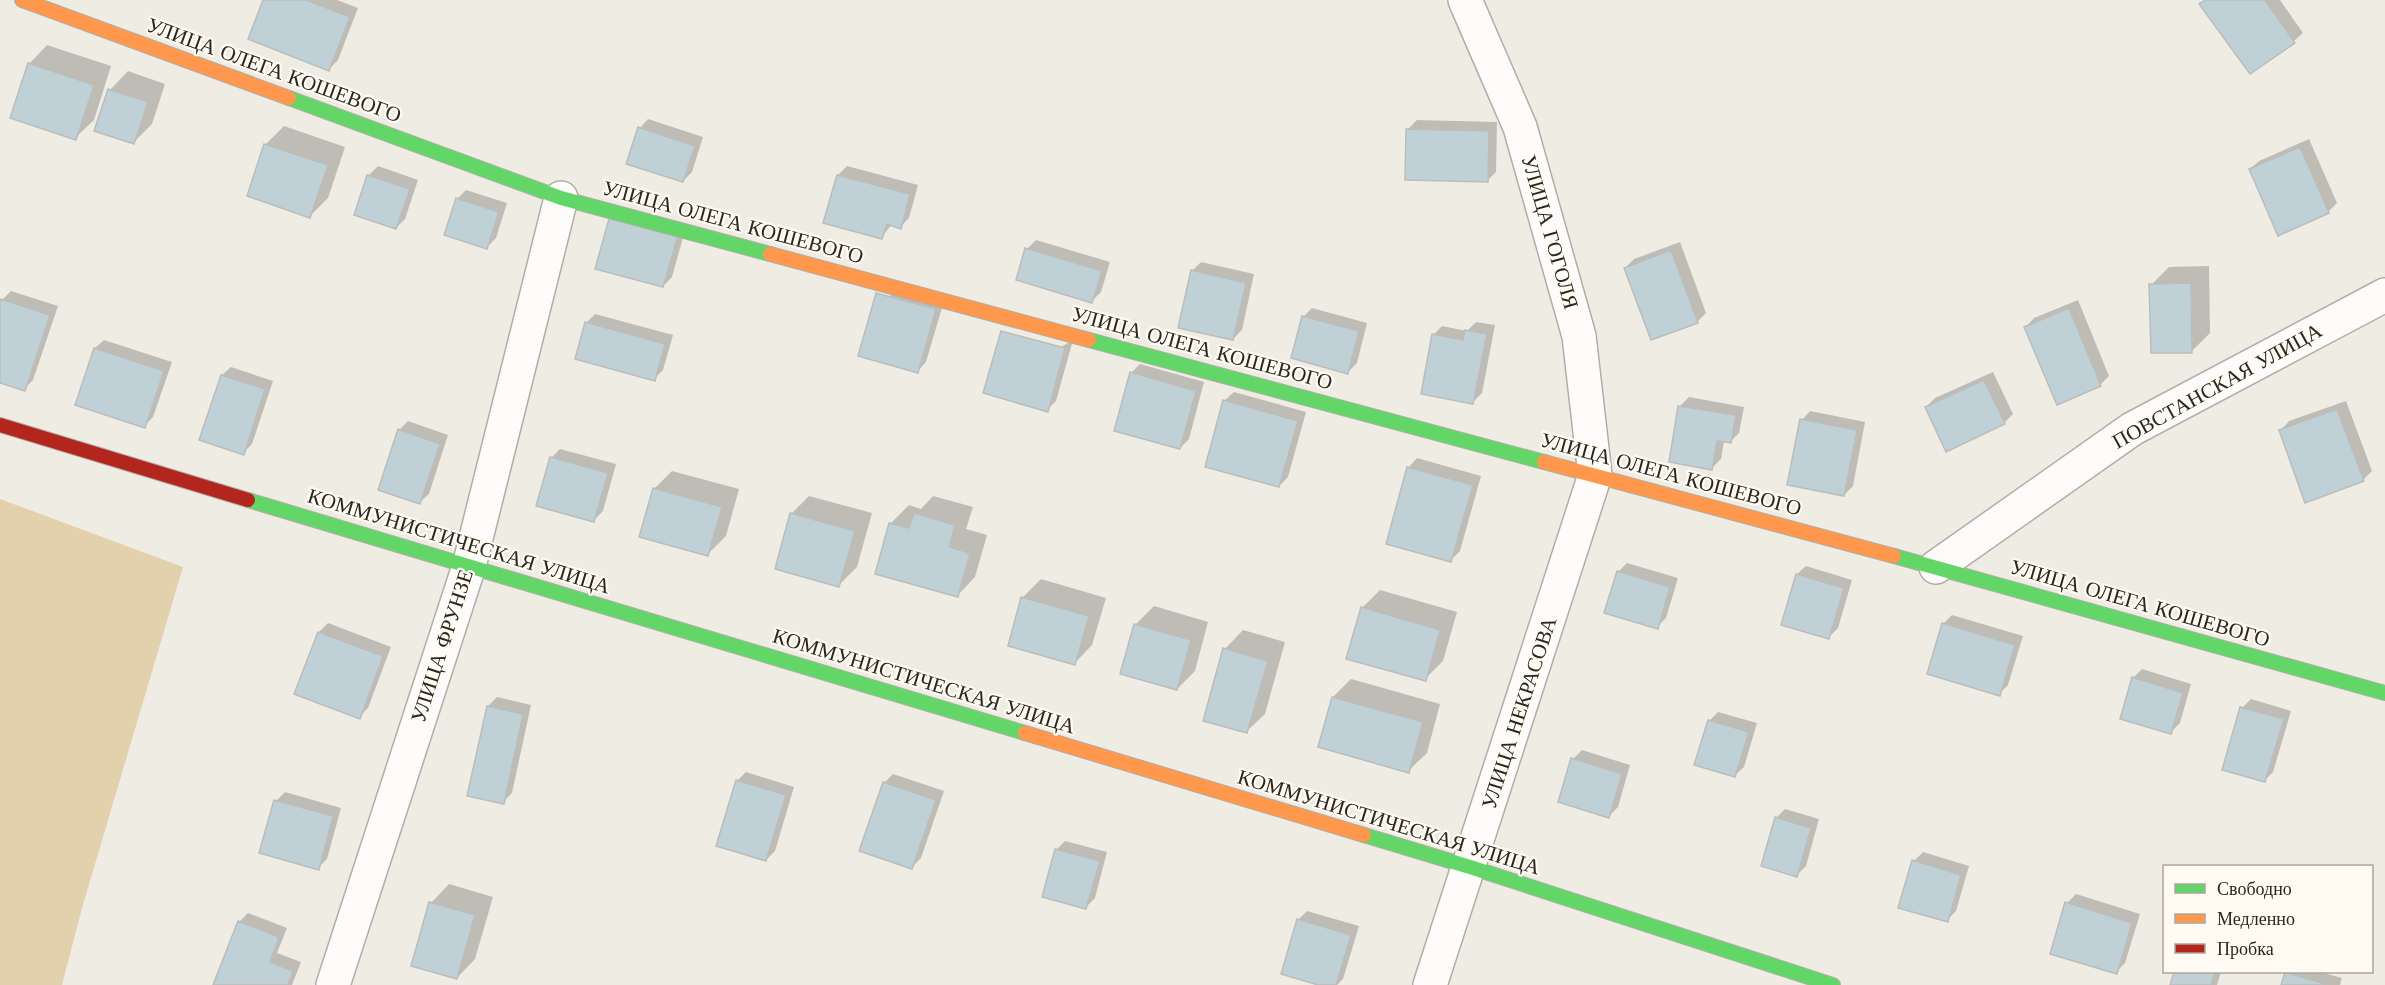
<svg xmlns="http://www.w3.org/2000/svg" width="2385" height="985" font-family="'Libre Baskerville',serif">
<rect width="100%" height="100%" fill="#efece4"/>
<path fill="#e3d0ac" d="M0,499L183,567L82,908L62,985H0Z"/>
<path fill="#0003" d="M265,0H337L358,8L338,60L329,69Z
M2206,0H2280L2303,33L2294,41L2250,72Z
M47,45L111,66L94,120L75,138L29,64Z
M128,71L165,84L152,124L134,142L110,90Z
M648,119L703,137L692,172L683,181L640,128Z
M1417,120L1497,122L1496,172L1487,181L1408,129Z
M284,126L345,147L328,198L310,216L249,195L266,144Z
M2309,139L2337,203L2328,212L2250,169L2259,161Z
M378,166L418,180L405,219L396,228L356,214L369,175Z
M847,166L918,185L909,218L900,227L892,224L882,237L838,175Z
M466,190L507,203L496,238L487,247L457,199Z
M687,223L672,277L663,286L597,268Z
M1036,240L1110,262L1101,292L1092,301L1027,249Z
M1680,242L1706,313L1697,322L1625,268L1634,259Z
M1201,262L1254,274L1242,330L1233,339L1192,271Z
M2209,266L2210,333L2192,351L2151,285L2169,267Z
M886,284L944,301L926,362L918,371Z
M11,291L58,306L33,380L24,389L0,381V305L2,300Z
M2078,300L2109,376L2100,385L2057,403L2026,327L2034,318Z
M1312,308L1367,323L1357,363L1348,372L1303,317Z
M595,314L673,335L663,370L654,379L586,323Z
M1476,322L1495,325L1482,393L1473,402L1433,335L1442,326L1467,331Z
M104,340L172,362L153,417L144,426L95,348Z
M1073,340L1056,401L1047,410L985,392Z
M1140,364L1204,382L1189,439L1180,448L1131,373Z
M231,367L273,381L252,444L243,453L222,375Z
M1993,372L2013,414L2004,423L1926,407L1935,398Z
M1234,392L1306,412L1288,477L1279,486L1207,466L1225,400Z
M1689,397L1744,407L1739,433L1730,442L1724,441L1721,459L1712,468L1680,406Z
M2346,401L2372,471L2363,480L2281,430L2289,421Z
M1810,411L1865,422L1853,486L1844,495L1802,420Z
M408,421L448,435L429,494L420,502L399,430Z
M560,449L616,464L603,511L594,520L551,458Z
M1417,458L1481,476L1460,551L1451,560L1388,543L1409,467Z
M672,471L739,489L726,536L708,554L654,489Z
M809,496L872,513L857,567L839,585L791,514Z
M933,496L973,507L966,529L987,535L975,577L957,596L891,523L909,505L921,509Z
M1627,563L1678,578L1666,618L1657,627L1618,572Z
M1806,566L1852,580L1838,628L1829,637L1797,574Z
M1041,579L1106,598L1092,645L1074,664L1010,645L1023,597Z
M1380,590L1457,612L1443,661L1425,679L1362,608Z
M1154,606L1208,622L1195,671L1177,689L1122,673L1136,624Z
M1952,615L2023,636L2008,685L1999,694L1943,624Z
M328,623L391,647L368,708L359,717L296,693L319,632Z
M1243,630L1285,642L1265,714L1246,732L1225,649Z
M2142,669L2191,684L2180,723L2171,732L2133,678Z
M1351,679L1440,704L1427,753L1408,771L1319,746L1333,697Z
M497,697L531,705L512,793L503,802L488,706Z
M2251,699L2291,711L2273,772L2264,781L2242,708Z
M1718,712L1757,723L1744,767L1735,775L1709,721Z
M1582,750L1630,765L1618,807L1609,816L1573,759Z
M746,772L794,787L775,851L766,860L737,781Z
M893,774L944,791L921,858L912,867L884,783Z
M285,792L341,808L327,859L318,868L276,801Z
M1785,809L1819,819L1806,866L1797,875L1776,818Z
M1065,841L1107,852L1095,898L1086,907L1056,850Z
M1923,852L1969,866L1956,911L1947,920L1914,861Z
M449,884L493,897L475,959L457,978L431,903Z
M2076,894L2140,914L2125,963L2116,972L2067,903Z
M1307,911L1359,926L1343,979L1337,985H1323L1298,920Z
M248,913L287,928L277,953L301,962L292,985H218L239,922Z
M2176,972H2221L2217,985H2172Z
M2287,972H2320L2342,978L2340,985H2282Z"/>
<path fill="#bfd1d7" stroke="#bbbdbb" stroke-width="1.5" d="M263,0H306L350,17L329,71L248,39Z
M2205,0H2265L2295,43L2250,74L2199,4Z
M28,63L94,85L76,140L10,118Z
M108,89L148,102L134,144L94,131Z
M638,127L695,146L683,182L626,164Z
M1406,129L1489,131L1488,182L1405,180Z
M264,144L328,165L310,218L247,196Z
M2300,147L2329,213L2278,236L2249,169Z
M367,175L410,189L396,229L354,215Z
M837,175L910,194L901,229L887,224L882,239L823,223Z
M456,198L499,212L487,249L444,235Z
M611,212L679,232L663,287L595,269Z
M1025,248L1102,271L1092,303L1016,280Z
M1671,250L1698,323L1651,340L1624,268Z
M1191,270L1246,283L1233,340L1178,328Z
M2191,283L2192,353H2151L2149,284Z
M876,293L936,309L918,373L858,356Z
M0,299L50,315L25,391L0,383Z
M2069,308L2101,386L2057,405L2024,327Z
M1302,316L1359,331L1348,374L1291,358Z
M585,322L665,344L655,381L575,359Z
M1465,330L1487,334L1473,404L1421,394L1432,334L1463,340Z
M1001,331L1065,348L1048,412L983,393Z
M94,348L164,371L145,428L75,405Z
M1130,372L1196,391L1180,449L1114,431Z
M221,375L265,389L244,455L199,440Z
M1984,380L2005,424L1946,452L1925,407Z
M1223,400L1298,421L1279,487L1205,467Z
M1678,406L1736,415L1731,443L1717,441L1712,470L1669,462Z
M2337,409L2364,481L2305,503L2279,430Z
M1800,419L1857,430L1844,496L1787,485Z
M398,429L440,444L420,504L378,490Z
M550,457L608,473L594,522L536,506Z
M1407,467L1473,485L1451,562L1386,544Z
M653,488L722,507L708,556L639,537Z
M790,513L855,531L839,587L775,569Z
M914,513L955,525L949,547L970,553L958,597L875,574L889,523L909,528Z
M1617,571L1670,587L1658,629L1604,613Z
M1796,574L1844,588L1829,639L1781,625Z
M1021,597L1089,616L1075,665L1008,646Z
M1361,607L1440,630L1426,681L1346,659Z
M1942,623L2015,645L2000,696L1927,674Z
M1134,624L1191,640L1177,690L1120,674Z
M318,632L383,656L360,719L294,694Z
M1223,648L1268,661L1247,733L1203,721Z
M2132,677L2183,693L2171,734L2120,719Z
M1332,697L1423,722L1409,773L1318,747Z
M487,706L523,714L504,804L467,796Z
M2240,707L2284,719L2265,782L2222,770Z
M1708,720L1749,732L1735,777L1694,765Z
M1571,758L1622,774L1609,818L1558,802Z
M736,780L786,795L766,861L716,846Z
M883,782L936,800L912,869L859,851Z
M274,800L333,816L319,870L259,853Z
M1775,817L1811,828L1797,877L1761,866Z
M1055,849L1100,861L1086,909L1042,897Z
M1912,860L1961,875L1948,922L1898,908Z
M429,902L475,915L457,979L411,966Z
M2065,902L2132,923L2117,974L2050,954Z
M1297,919L1351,935L1336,985H1318L1281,974Z
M238,921L279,937L270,962L293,971L288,985H213Z
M2174,972H2215L2211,985H2170Z
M2285,972L2328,985H2281Z"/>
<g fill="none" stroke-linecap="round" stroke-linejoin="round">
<g stroke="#b1aea9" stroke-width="36">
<path id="street" d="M1936,567L2132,429L2385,295
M333,985L469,566L561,198
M1430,985L1595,475L1579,336L1520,127L1465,0"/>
</g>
<g stroke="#b1aea9" stroke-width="16">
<path id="fast" d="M289,98L561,198L770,254
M1089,340L1544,462
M248,500L1025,733
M1894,556L2385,693
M1364,835L1470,867L1833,985"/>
</g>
<g stroke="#b1aea9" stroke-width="16">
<path id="slow" d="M22,0L289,98
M770,254L1089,340
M1544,462L1894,556
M1025,733L1364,835"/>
</g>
<g stroke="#b1aea9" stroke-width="16">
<path id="jam" d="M0,425L248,500"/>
</g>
<use href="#street" stroke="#fdfcfb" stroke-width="33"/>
<use href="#fast" stroke="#63d668" stroke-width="14"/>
<use href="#slow" stroke="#ff974d" stroke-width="14"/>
<use href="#jam" stroke="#b3261e" stroke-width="14"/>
</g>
<g text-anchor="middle" stroke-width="4.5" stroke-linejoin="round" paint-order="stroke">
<g font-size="21" fill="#2a2722" stroke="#fffaf2">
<text transform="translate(274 70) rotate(20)" y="7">УЛИЦА ОЛЕГА КОШЕВОГО</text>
<text transform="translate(733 222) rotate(15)" y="7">УЛИЦА ОЛЕГА КОШЕВОГО</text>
<text transform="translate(1550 232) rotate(74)" y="7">УЛИЦА ГОГОЛЯ</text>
<text transform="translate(1202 348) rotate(15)" y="7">УЛИЦА ОЛЕГА КОШЕВОГО</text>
<text transform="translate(2217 386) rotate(-29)" y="7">ПОВСТАНСКАЯ УЛИЦА</text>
<text transform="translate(1671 474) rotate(15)" y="7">УЛИЦА ОЛЕГА КОШЕВОГО</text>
<text transform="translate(459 541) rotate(17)" y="7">КОММУНИСТИЧЕСКАЯ УЛИЦА</text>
<text transform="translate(2140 603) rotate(16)" y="7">УЛИЦА ОЛЕГА КОШЕВОГО</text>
<text transform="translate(442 646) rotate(-72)" y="7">УЛИЦА ФРУНЗЕ</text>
<text transform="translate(924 681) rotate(17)" y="7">КОММУНИСТИЧЕСКАЯ УЛИЦА</text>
<text transform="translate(1519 713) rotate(-72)" y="7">УЛИЦА НЕКРАСОВА</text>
<text transform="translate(1389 822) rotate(17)" y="7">КОММУНИСТИЧЕСКАЯ УЛИЦА</text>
</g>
</g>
<rect x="2163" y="865" width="210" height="108" fill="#fffaf2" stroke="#aaa69f" stroke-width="1.5"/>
<rect x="2175" y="884" width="30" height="9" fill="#63d668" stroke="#aaa69f" stroke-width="1.5"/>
<text x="2217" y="895" font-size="18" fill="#2a2722">Свободно</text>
<rect x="2175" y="914" width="30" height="9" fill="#ff974d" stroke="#aaa69f" stroke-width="1.5"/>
<text x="2217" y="925" font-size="18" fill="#2a2722">Медленно</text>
<rect x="2175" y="944" width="30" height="9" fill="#b3261e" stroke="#aaa69f" stroke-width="1.5"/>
<text x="2217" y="955" font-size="18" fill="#2a2722">Пробка</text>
</svg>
